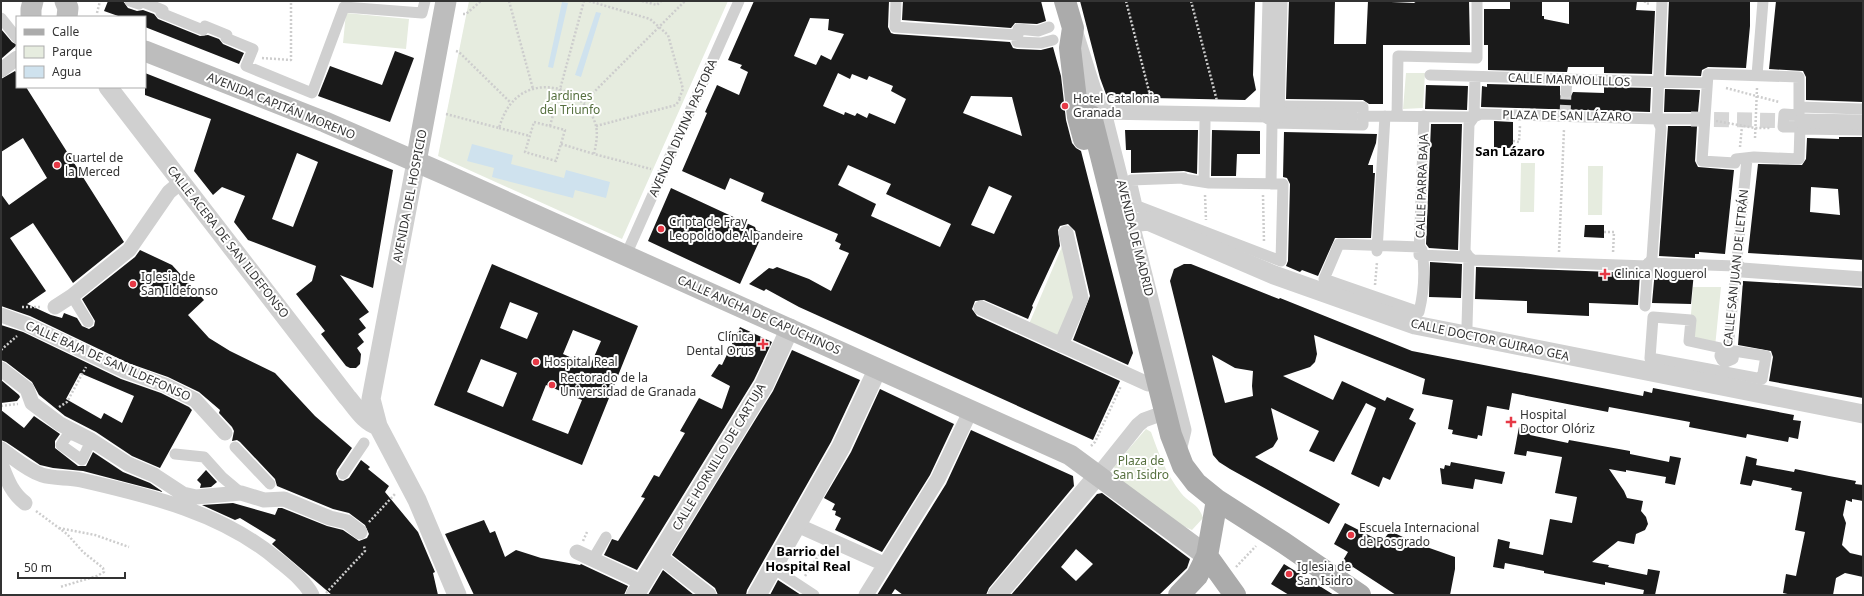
<svg xmlns="http://www.w3.org/2000/svg" width="1864" height="596" font-family="'Noto Sans',sans-serif">
<rect width="100%" height="100%" fill="#fff"/>
<path fill="#e6ecdf" d="M469,1H728L622,239L438,156Z
M346,13L409,19L406,49L343,43Z
M1406,73H1425L1423,108L1403,109Z
M1521,163H1535L1534,212H1520Z
M1588,166H1603L1602,215H1588Z
M1064,242L1078,299L1060,337L1029,324Z
M1693,287H1721L1715,347L1689,341Z
M1146,429L1151,432C1159,454 1166,474 1181,493C1190,504 1198,503 1203,518L1192,530L1183,526L1116,478L1114,466Z"/>
<path fill="#cfe2ee" d="M562,2L568,3L553,68L548,67Z
M596,12L601,13L581,77L575,75Z
M472,144L513,155L511,164L564,178L566,170L610,182L606,198L575,190L573,198L492,177L494,168L467,161Z"/>
<path fill="#1a1a1a" fill-rule="evenodd" d="M108,1H123L128,8L137,11L143,10L154,14L158,19L200,36L208,35L219,39L223,44L244,53L239,64L145,27V17H121L104,11Z
M754,1H889L888,27L891,33L894,34L1010,42L1013,48L1017,49L1041,50L1053,47L1061,76L1066,120L1072,143L1076,148L1081,151L1133,353L1128,365L1073,340L1090,296L1075,231L1068,224L1060,226L1058,230L1060,246L1032,306L1033,307L1028,319L984,300L975,301L972,309L977,316L1120,381L1093,440L799,307L766,289L764,291L749,284L769,268L773,269L777,267L809,279L831,291L849,253L839,249L841,244L835,241L838,234L761,201L764,193L730,178L725,190L682,171L707,113L705,112L717,85L739,95L748,72L740,68L742,65L728,60ZM810,18L829,19L828,30L844,34L831,60L821,55L816,65L794,56ZM838,73L850,79L852,74L867,80L869,76L893,86L891,91L906,99L895,124L869,113L867,118L857,113L855,116L845,112L844,115L823,106ZM971,96L1012,97L1022,136L963,113ZM848,165L891,184L886,194L951,224L940,247L871,216L876,204L838,185ZM989,186L1012,196L994,234L971,225Z
M903,1H1041L1046,21L1037,24L1015,23L1011,28L902,20Z
M1080,1H1255L1253,75L1256,90L1245,100L1107,97L1100,78Z
M1289,1H1335L1334,44H1366L1368,1L1414,3L1417,1H1469L1470,45H1383V104H1369L1363,100L1286,99Z
M1510,1H1542V16H1544V19L1569,24V1H1637L1636,10L1655,11L1652,74L1604,73V67H1568L1567,72L1488,70V45H1484V9H1510Z
M1669,1H1750V26L1746,68L1708,67L1702,70L1701,76L1666,75Z
M1776,1H1863V102L1806,100V77L1803,71L1769,69Z
M1,29L12,42L17,45L1,59Z
M395,51L414,58L390,122L318,96L330,66L382,85Z
M15,71L17,73V87H26L124,242L73,283L33,223L10,238L46,291L27,304L51,315L62,318L64,313L77,318L82,326L89,329L94,326L95,321L82,299L135,257L140,250L172,265L204,300L188,315L209,338L230,351L275,373L315,416L352,448L337,470L336,474L339,480L343,481L349,478L361,460L370,467L368,469L389,486L385,492L418,532L435,572L433,573L438,595H332L272,544L276,540L240,518L235,520L202,505L233,503L275,515L278,508H282L327,526L343,530L359,541L367,538L369,534L365,525L349,513L333,509L277,486L275,479L240,442L237,440L232,441L234,431L232,427L219,413L220,410L199,392L168,377L128,363L30,316L1,306V194L9,205L47,178L23,138L1,152V79Z
M145,73L393,170L373,288L340,275L369,312L359,319L366,328L358,334L364,342L357,348L361,354L360,364L356,368H350L346,366L321,334L325,331L296,294L312,281L316,266L248,240L234,222L245,196L222,187L213,195L194,171L211,119L145,95ZM297,153L318,162L293,227L272,219Z
M1487,84L1560,86V95L1566,99L1571,96L1573,92L1604,93V87L1651,88L1650,112L1481,107L1482,86L1487,87Z
M1426,85L1468,86L1467,110L1425,109Z
M1665,89L1700,90L1698,112H1664Z
M1494,121L1513,122V148H1494Z
M1431,124H1462L1458,250L1429,248L1426,244Z
M1668,126H1697L1695,161L1698,167L1734,170L1725,254L1699,252V254H1695V258L1659,256Z
M1125,130H1198L1197,174L1184,171L1131,173V150H1126Z
M1212,130L1260,131V154H1237L1236,176H1211Z
M1284,132L1377,134L1376,143L1368,165H1373V173H1375L1371,238H1335L1318,276L1302,270L1300,272L1286,266L1288,261L1290,184L1287,178L1283,177Z
M1839,137H1863V260L1748,253L1758,164L1802,165L1806,159L1807,138L1839,139ZM1811,187L1838,189L1840,215L1810,212Z
M671,188L755,227L756,230L763,233L740,284L648,241Z
M1585,225H1604V238L1584,237Z
M1430,262L1462,264L1461,298L1429,297Z
M492,264L638,326L582,465L434,405ZM510,302L538,313L527,339L500,328ZM573,330L601,341L590,366L563,354ZM481,359L517,373L503,407L467,392ZM546,385L582,400L568,434L532,420Z
M1184,264H1191L1279,299L1280,298L1412,351L1643,396L1644,391L1652,393L1653,388L1794,415L1793,420L1801,421L1798,439L1789,437L1788,442L1747,434L1746,438L1689,427L1690,422L1609,407L1608,412L1512,393L1509,410L1487,406L1482,436L1478,435L1477,439L1452,434L1453,430L1448,429L1453,400L1422,394L1425,379L1314,335L1317,354L1315,362L1310,367L1283,376L1333,400L1342,381L1385,401L1387,397L1414,409L1409,419L1416,423L1390,480L1383,477L1379,487L1351,474L1376,408L1366,403L1334,462L1309,451L1319,431L1271,408L1278,439L1273,447L1255,457L1340,504L1329,524L1230,469L1219,462L1213,455L1170,281L1174,269ZM1212,355L1235,368L1253,371L1252,386L1253,396L1225,403Z
M1476,267L1640,273L1638,305L1589,303V316L1527,313V301L1475,299Z
M1655,270L1694,272L1691,304L1652,303Z
M1743,281L1863,288V398L1769,381L1773,357L1771,351L1738,345Z
M1,325L23,332L121,379L161,393L189,407L192,410L160,468L132,456L96,432L65,416L39,395L32,382L6,362L1,360ZM80,373L134,396L122,423L104,413L101,419L66,399Z
M740,327L772,342L754,380L637,570L604,555L612,539L618,541L645,498L641,497L654,475L659,477L685,433L680,431L699,398L722,409L730,386L711,376L719,364L722,365Z
M792,350L860,380L831,442L747,590L746,595H718L715,588L672,555L773,391Z
M1,380L19,395L20,397L17,401L1,403Z
M880,389L954,424L930,475L882,552L835,530L841,518L835,515L836,511L832,510L835,504L824,498L851,452Z
M1,410L24,428L34,416L60,434L55,441V448L78,466H86L93,452L123,472L150,483L163,492L83,471L53,468L40,465L6,442L1,440Z
M1519,427L1531,429L1530,435L1568,443L1569,440L1630,451V454L1669,462L1670,456L1681,458L1675,485L1665,483L1666,477L1626,470V472L1609,469L1624,491L1627,498L1643,501L1641,511L1646,517L1648,524L1645,530L1636,534L1634,544L1618,541L1592,562L1609,565L1608,567L1647,575L1648,569L1660,571L1655,595H1643L1644,590L1605,582V585L1544,573V571L1505,563L1504,569L1493,567L1498,539L1510,542L1509,548L1543,555L1550,519L1572,523L1577,497L1555,493L1562,457L1527,451L1526,456L1514,454Z
M971,430L1073,476L1074,486L989,588L986,595H903L895,589L891,595H877L946,484Z
M1746,456L1757,459L1756,465L1794,472L1795,469L1829,476L1856,481L1855,484L1863,485V501L1852,499V502L1846,500L1843,515L1846,523L1842,545L1850,553L1863,556V577L1845,573L1836,578L1833,595H1792L1783,593L1786,574L1796,576L1805,532L1795,530L1802,492L1791,490L1792,488L1753,480L1751,486L1740,484Z
M1451,462L1505,472L1502,484L1475,479L1473,489L1442,484L1440,468L1444,469L1445,465L1450,466Z
M206,470L217,482L211,487L200,488L201,484L197,480Z
M1102,493L1190,559L1187,568L1159,595H1011L1097,494ZM1076,549L1093,564L1076,581L1061,567Z
M484,520L490,533L495,531L505,557L516,550L541,558L580,565L581,564L628,586L624,595H474L445,534Z
M1345,523L1382,542L1390,531L1418,544L1455,557V569L1450,595H1396L1353,567L1352,568L1342,562L1348,552L1334,544Z
M1284,564L1334,595H1289L1271,584Z
M663,570L694,595H648Z
M778,580L801,595H770Z"/>
<g fill="none" stroke-linecap="round" stroke-linejoin="round">
<path stroke="#d6d6d6" stroke-width="11" stroke-dasharray="11 5.5" stroke-linecap="butt" d="M1565,116L1566,92"/>
<path stroke="#d6d6d6" stroke-width="15" stroke-dasharray="15 8" stroke-linecap="butt" d="M1691,119L1802,121"/>
<path stroke="#cdcdcd" stroke-width="2.5" stroke-dasharray="2 2" stroke-linecap="butt" d="M509,1L533,89
M589,1L650,19L668,35L683,89L679,99
M642,1L657,5L661,1
M1126,1L1151,99
M1191,1L1217,101
M1645,1V3L1650,4
M97,13L100,1
M463,14H466L481,1
M456,51L459,52L511,103
M262,58L291,60V1
M1726,88L1779,102
M584,102L685,1
M446,114L499,128C503,115 508,104 520,95C548,76 588,94 596,126C598,135 596,145 594,154L651,169
M1716,121L1755,128H1771
M534,122L565,130L556,161L525,152Z
M550,126L584,1
M596,126L676,105L680,99
M499,128L530,136
M1755,138L1757,88
M1513,141L1519,142L1520,126
M561,144L594,154
M1740,147L1742,126
M1205,195L1206,220
M1263,195L1264,242
M1604,232H1614L1613,253
M1559,252L1564,129
M1375,285L1377,262
M22,307H41
M1,350L17,336
M1,406L18,404
M59,407L67,402L86,367
M1091,446L1095,442L1121,386
M36,511L67,534L83,552L103,568L104,572L97,576L60,587
M369,522L395,494
M59,528L95,535L129,547
M583,541L587,532
M1236,567L1256,546
M805,576L822,550
M326,593L365,551L364,546"/>
<path stroke="#d0d0d0" stroke-width="11" d="M130,1L139,4L140,1L163,10L161,13L203,30L205,26L227,35L226,38L253,49L246,66L312,93L344,7L422,13L425,1
M896,1L895,27L1018,35
M1662,1L1657,119H1705
M1,18L17,38
M1049,27L1038,31L1018,29L1017,42L1041,43L1053,40
M1708,74L1799,77V115L1784,114L1783,127H1800L1799,159L1754,157L1736,159L1735,163L1702,161Z
M1430,75L1707,83
M1757,75L1763,1
M1566,92L1567,80
M1799,107L1863,109
M1363,116L1474,117L1481,114L1657,119L1661,128L1652,258L1648,266L1473,260L1469,257L1465,251L1469,124L1474,117
M1397,116L1398,56L1477,58V1
M1424,116L1419,255L1469,257L1467,326
M1474,117L1475,77
M1799,129L1863,130
M1184,178V179L1209,183L1283,184L1281,261L1137,206L1131,180Z
M1204,182L1205,122
M1271,184L1272,123L1363,125V107L1284,106
M1339,244L1420,247L1422,250C1425,270 1424,292 1419,312L1324,279Z
M1377,251L1385,116
M626,255L739,1
M72,296L88,322
M1645,306L1648,263L1736,266
M1653,317L1691,320L1689,341L1721,348L1720,356L1722,360L1726,362L1733,359L1734,351L1766,356L1762,379L1650,358Z
M1727,359L1747,159
M69,433L90,443L82,460L61,445Z
M235,447L270,484
M175,454L204,457L222,477L241,493
M343,474L364,443
M593,559L606,537
M779,563L776,570L814,595"/>
<path stroke="#d0d0d0" stroke-width="15" d="M1,70L17,58
M1102,112L1269,115
M1275,115L1351,116
M1802,121L1863,122
M1736,266L1742,270L1863,279
M55,307L72,296L129,250L169,192L181,182
M981,308L1148,384
M1,315L26,324L125,371L165,385L195,400L225,433
M1061,345L1081,298L1066,233
M1,369L27,389L32,403L60,424L91,440L128,464L154,475L183,494L196,497L241,493L264,500L284,499L330,518L347,522L360,532
M1,449C14,458 27,470 42,475C54,479 68,477 81,480C151,496 223,513 278,560C290,570 305,581 312,595
M1,464C7,479 11,492 25,503
M1098,475L1138,425L1144,420L1155,416
M797,525L884,564
M577,552L643,583
M659,556L709,595
M866,595L938,479L971,410"/>
<path stroke="#d0d0d0" stroke-width="19" d="M1272,1L1269,115H1275L1278,1
M1073,30L1092,90L1102,112L1182,430L1177,451
M108,87L347,397C356,407 364,422 378,426
M416,162L371,399L378,426L417,500L457,595
M1131,223L1148,221L1274,275L1415,325L1863,414
M635,595L764,385L790,328
M757,595L841,447L878,368
M997,595L1098,475"/>
<path stroke="#bdbdbd" stroke-width="21" d="M65,1L68,8L67,17
M31,17V9L33,1
M145,51L325,122L442,173L1070,455L1207,556
M416,162L446,1"/>
<path stroke="#ababab" stroke-width="22" d="M1065,1L1073,28L1070,48L1078,117L1084,139
M1091,116L1171,435L1183,466L1196,483L1217,500L1284,543L1360,595
M1207,556L1235,595
M1179,595L1197,576L1207,556L1217,500"/>
</g>
<g fill="#e63946" stroke="#fff" stroke-width="1.5">
<circle cx="1065" cy="106" r="4"/>
<circle cx="57" cy="165" r="4"/>
<circle cx="661" cy="229" r="4"/>
<path d="M1603 268h4v4h4v4h-4v4h-4v-4h-4v-4h4z"/>
<circle cx="133" cy="284" r="4"/>
<path d="M761 338h4v4h4v4h-4v4h-4v-4h-4v-4h4z"/>
<circle cx="536" cy="362" r="4"/>
<circle cx="552" cy="385" r="4"/>
<path d="M1509 416h4v4h4v4h-4v4h-4v-4h-4v-4h4z"/>
<circle cx="1351" cy="535" r="4"/>
<circle cx="1289" cy="574" r="4"/>
</g>
<g text-anchor="middle" stroke-width="4" stroke-linejoin="round" paint-order="stroke">
<g font-size="12" fill="#333" stroke="#fff">
<text transform="translate(1569 80) rotate(2)" y="4">CALLE MARMOLILLOS</text>
<text transform="translate(281 106) rotate(22)" y="4">AVENIDA CAPITÁN MORENO</text>
<text transform="translate(1567 116) rotate(1)" y="4">PLAZA DE SAN LÁZARO</text>
<text transform="translate(683 128) rotate(-66)" y="4">AVENIDA DIVINA PASTORA</text>
<text transform="translate(1422 186) rotate(-88)" y="4">CALLE PARRA BAJA</text>
<text transform="translate(410 196) rotate(-79)" y="4">AVENIDA DEL HOSPICIO</text>
<text transform="translate(1135 238) rotate(76)" y="4">AVENIDA DE MADRID</text>
<text transform="translate(228 242) rotate(52)" y="4">CALLE ACERA DE SAN ILDEFONSO</text>
<text transform="translate(1736 268) rotate(-84)" y="4">CALLE SAN JUAN DE LETRÁN</text>
<text transform="translate(759 315) rotate(24)" y="4">CALLE ANCHA DE CAPUCHINOS</text>
<text transform="translate(1490 340) rotate(12)" y="4">CALLE DOCTOR GUIRAO GEA</text>
<text transform="translate(108 361) rotate(24)" y="4">CALLE BAJA DE SAN ILDEFONSO</text>
<text transform="translate(719 457) rotate(-59)" y="4">CALLE HORNILLO DE CARTUJA</text>
</g>
<g font-size="12" fill="#56703f" stroke="#fff">
<text x="570" y="100">Jardines<tspan x="570" dy="14">del Triunfo</tspan></text>
<text x="1141" y="465">Plaza de<tspan x="1141" dy="14">San Isidro</tspan></text>
</g>
<g font-size="12" fill="#333" stroke="#fff" text-anchor="start">
<text x="1073" y="103">Hotel Catalonia<tspan x="1073" dy="14">Granada</tspan></text>
<text x="65" y="162">Cuartel de<tspan x="65" dy="14">la Merced</tspan></text>
<text x="669" y="226">Cripta de Fray<tspan x="669" dy="14">Leopoldo de Alpandeire</tspan></text>
<text x="1614" y="278">Clinica Noguerol</text>
<text x="141" y="281">Iglesia de<tspan x="141" dy="14">San Ildefonso</tspan></text>
<text x="754" y="341" text-anchor="end">Clínica<tspan x="754" dy="14">Dental Orus</tspan></text>
<text x="544" y="366">Hospital Real</text>
<text x="560" y="382">Rectorado de la<tspan x="560" dy="14">Universidad de Granada</tspan></text>
<text x="1520" y="419">Hospital<tspan x="1520" dy="14">Doctor Olóriz</tspan></text>
<text x="1359" y="532">Escuela Internacional<tspan x="1359" dy="14">de Posgrado</tspan></text>
<text x="1297" y="571">Iglesia de<tspan x="1297" dy="14">San Isidro</tspan></text>
</g>
<g font-size="13" font-weight="bold" fill="#000" stroke="#fff">
<text x="1510" y="156">San Lázaro</text>
<text x="808" y="556">Barrio del<tspan x="808" dy="15">Hospital Real</tspan></text>
</g>
</g>
<rect width="1864" height="596" fill="none" stroke="#333333" stroke-width="4"/>
<rect x="16" y="16" width="130" height="72" fill="#ffffff" stroke="#adadad"/>
<rect x="24" y="29" width="20" height="6" fill="#ababab" stroke="#adadad"/>
<text x="52" y="36" font-size="12" fill="#333333">Calle</text>
<rect x="24" y="46" width="20" height="12" fill="#e6ecdf" stroke="#adadad"/>
<text x="52" y="56" font-size="12" fill="#333333">Parque</text>
<rect x="24" y="66" width="20" height="12" fill="#cfe2ee" stroke="#adadad"/>
<text x="52" y="76" font-size="12" fill="#333333">Agua</text>
<path d="M18 572v6h107v-6" fill="none" stroke="#333333" stroke-width="2"/>
<text x="24" y="572" font-size="12" fill="#333333" stroke="#ffffff" stroke-width="3" paint-order="stroke">50 m</text>
</svg>
